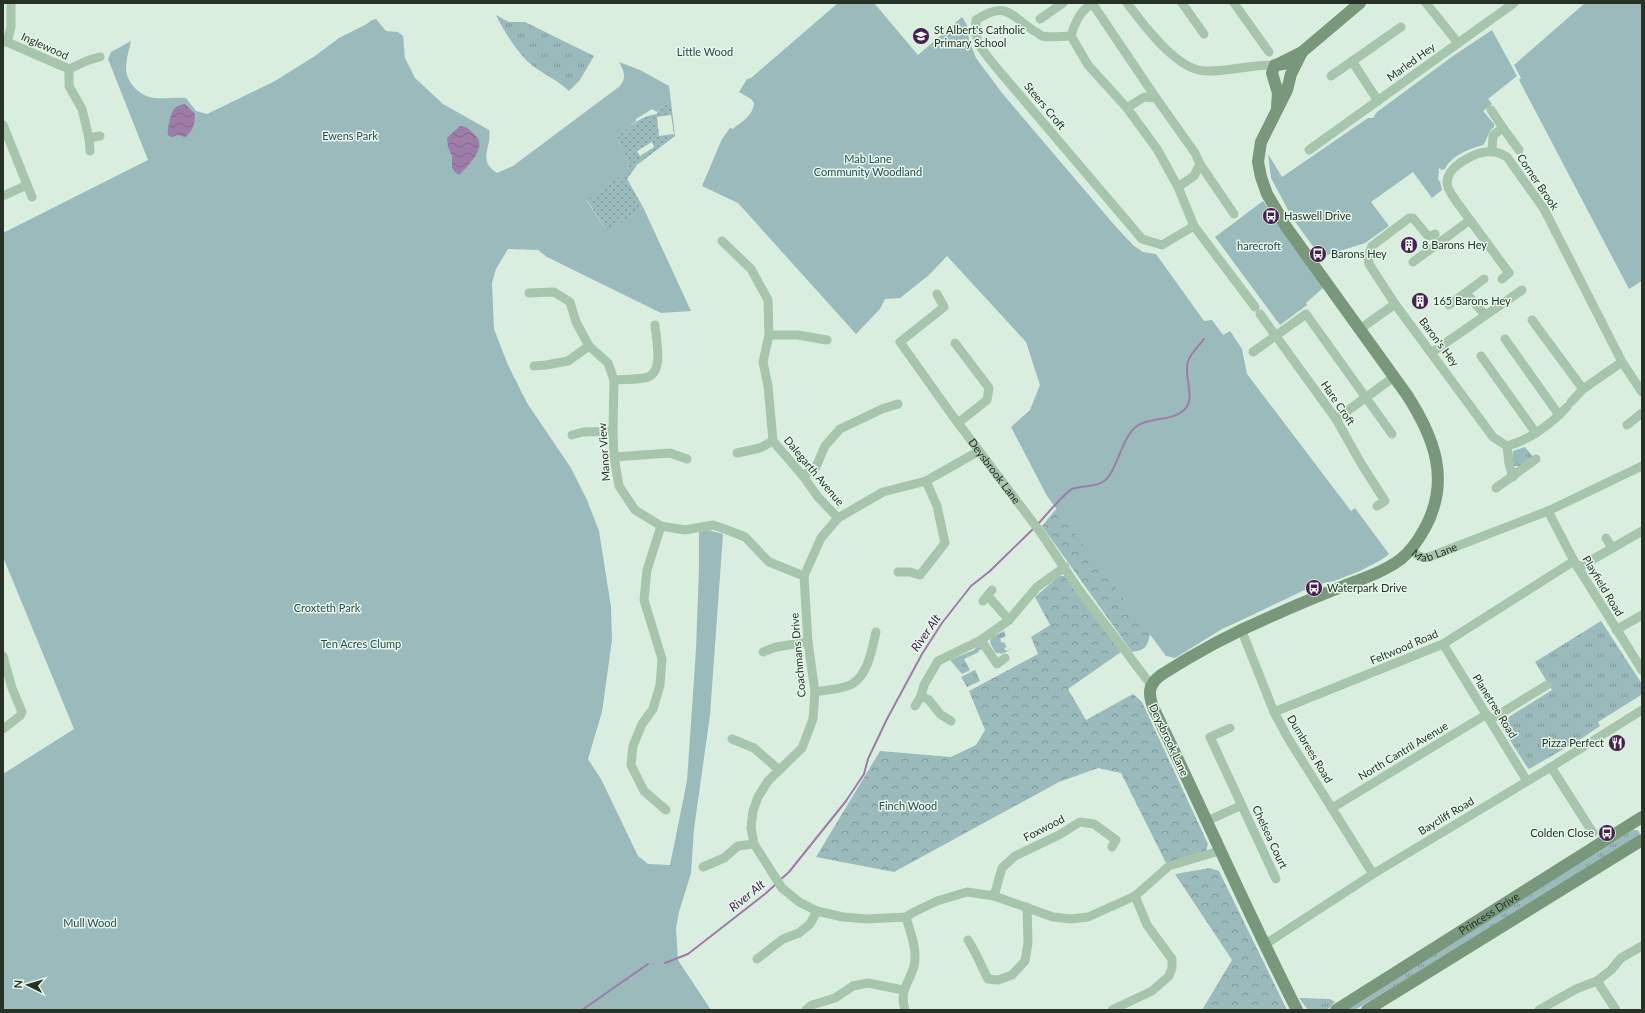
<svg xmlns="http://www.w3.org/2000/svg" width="1645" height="1013" font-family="Lato,sans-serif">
<defs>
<pattern id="grass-tufts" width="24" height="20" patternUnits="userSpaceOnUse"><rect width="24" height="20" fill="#9bbabc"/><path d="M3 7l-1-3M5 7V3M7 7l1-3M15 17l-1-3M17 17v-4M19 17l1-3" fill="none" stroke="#7e9899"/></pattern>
<pattern id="forest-crowns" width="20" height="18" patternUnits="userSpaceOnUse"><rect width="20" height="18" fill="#9bbabc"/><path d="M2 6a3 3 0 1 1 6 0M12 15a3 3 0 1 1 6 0" fill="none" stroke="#7e9899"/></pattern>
<pattern id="garden-dots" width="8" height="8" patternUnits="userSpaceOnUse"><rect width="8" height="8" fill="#9bbabc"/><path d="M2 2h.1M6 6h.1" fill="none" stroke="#7e9899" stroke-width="1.8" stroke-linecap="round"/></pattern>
<pattern id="water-waves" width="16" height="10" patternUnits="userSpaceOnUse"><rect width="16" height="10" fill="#9e7ca8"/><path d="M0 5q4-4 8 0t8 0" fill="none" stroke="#816689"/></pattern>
</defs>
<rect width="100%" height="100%" fill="#daeedf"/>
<path fill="url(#grass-tufts)" d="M496,15L509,22H525L594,56L580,80L569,91C559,81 545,75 533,66C520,57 503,30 496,15Z
M1525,447L1533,457L1520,466H1514L1512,458L1513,451Z
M1601,621L1642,684V696L1641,695L1598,722L1600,726L1581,739L1529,769L1527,767L1499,723L1552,690L1535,662Z
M1004,631L1006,636L1000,639L1002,643L1004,642L1007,647L1004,648L1006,651L1012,648C1006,653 1002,655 995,652L990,642L991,638Z
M978,646L984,648L978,651L979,652L964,659L970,670L962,674L950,660L974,650Z
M975,670L980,681L967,687L961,677Z
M1633,830H1638L1640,834L1637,839L1360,1007L1354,1010H1345L1350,1005Z
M1299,998L1330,999L1335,1002L1327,1010H1308Z"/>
<path fill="url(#forest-crowns)" d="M1067,496L1155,641L1150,634C1147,647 1146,650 1132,652L1042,526Z
M1059,576H1066L1121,652L1068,689L1086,720L1133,694L1142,702L1208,844L1206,851L1166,863L1121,773L1098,768L1059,782L894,872L816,857L880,751L951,757L976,745L985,730L969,691L1038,654L1031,637L1050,625L1035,597Z
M1210,868L1219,871L1287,1010H1202L1232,960L1175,874Z"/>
<path fill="#9bbabc" d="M838,3H874L918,55L962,17L967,25L969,40L976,58L1002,93L1116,227L1134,246L1143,252L1156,254L1204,321L1212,320L1223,335L1230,331L1242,349L1247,374L1351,511L1355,508L1389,554L1381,560L1360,571L1334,581L1315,585L1244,619L1222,629L1175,658L1166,656L1047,496L1011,427L1030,410L1040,385L1026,342L947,256L929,275L900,298L885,299L880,309L856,334L738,203L702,186L722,139L730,128L733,129C742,121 753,116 754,103L751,99L739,92L747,79L751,78Z
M1585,3H1642V281L1629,289L1519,80L1521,78L1514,65Z
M376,19L386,31L398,32L403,36L405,58L415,78L443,104L489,130C493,146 476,160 497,173L513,166L620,86C627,77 624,71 619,62L640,70L669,86L671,102L659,108L657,112L652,109L636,119V121L617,137L629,165L625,172L587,201L608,233L643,207L691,311L661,313L547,257L538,250L508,249L496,269L492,283L494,329L508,365L527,403L571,468L587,500L599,531L611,607L612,640L602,712L588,759L601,779L638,856L648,864L670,865L687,781L696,650L699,567V531L708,530L723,534L710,715L694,829L691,873L679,912L676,928L678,960L711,1010H3V774L74,729L3,557V233L148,160L108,59L111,52L131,41C129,51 124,65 127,75C131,87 142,97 155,98C165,99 175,97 186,98L196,111L207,114L275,81L315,56L339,38L365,25L372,20Z
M1492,30L1517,76L1488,99L1492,104L1483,111L1494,124V127C1486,133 1488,140 1483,145C1469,149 1452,155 1445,169L1441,170L1440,168L1438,170L1439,172L1438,179L1440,182L1442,190L1432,198L1413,172L1371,202L1389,226L1365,243L1321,257L1293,219L1271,178L1268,154L1282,177L1368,118H1373L1377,112L1453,56Z
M1263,201L1324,287L1306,303L1307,305L1280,325L1215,237Z"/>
<path fill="url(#garden-dots)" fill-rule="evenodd" d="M671,102L675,136L637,165L627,179L643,207L608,233L587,200L625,172L629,165L617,137C629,127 640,116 657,114L659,108ZM671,115L674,134L659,136L657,117ZM652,142L654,147L640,156L637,151Z"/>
<path fill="url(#water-waves)" d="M185,104L195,114C195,123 193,132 185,137L178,135L172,137L168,135C167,129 169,125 170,119C173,109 174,106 185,104Z
M460,126C466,126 470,130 474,134C489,146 469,165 459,175L455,172L452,168V156L448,147L447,138Z"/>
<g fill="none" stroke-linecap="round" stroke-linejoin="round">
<path stroke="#9e7ca8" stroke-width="2" d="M1038,524C1044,517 1067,491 1072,489C1084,485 1101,488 1109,476C1119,462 1123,436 1137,426C1151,416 1173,422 1185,409C1196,397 1183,376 1188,361C1191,353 1199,346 1204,339
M780,880L789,872L846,801L864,774L868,759L887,719L922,654L942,623L971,586L990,571L1034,528
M665,963L688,954L765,894L776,884
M582,1010L648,964"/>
<g stroke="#a7c5ac" stroke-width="9">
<path d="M1092,3L1156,98"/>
<path d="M1093,3C1080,11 1075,22 1071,36L1088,65L1127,108L1157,149L1178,187L1194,226L1255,307"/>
<path d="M1127,3C1143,24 1177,71 1206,71C1229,72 1252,64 1275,65"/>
<path d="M1182,3L1204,34"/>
<path d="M1234,3L1269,52"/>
<path d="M1426,3L1458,43"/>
<path d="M1040,19L1063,3"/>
<path d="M1071,36C1062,36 1051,38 1042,36C1040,35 1037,32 1034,31C1010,15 1006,0 976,20C974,44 982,49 995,66L1142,239L1162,245L1194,226"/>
<path d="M3,42H7L69,69L89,60L100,57"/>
<path d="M7,42L11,27V3"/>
<path d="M1352,61L1378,101"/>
<path d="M69,69V86L82,109L89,138"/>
<path d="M1331,76L1401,27"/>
<path d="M1127,108L1144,97L1156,98L1195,153L1200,164L1194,176L1178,187"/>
<path d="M1491,110L1503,128"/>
<path d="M3,125L32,197"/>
<path d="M1309,150L1514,3"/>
<path d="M90,151L89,138L100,136"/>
<path d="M1492,151L1493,135L1503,128L1519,150"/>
<path d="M1200,164L1234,214"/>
<path d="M3,196L27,185"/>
<path d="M1435,234L1432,236L1427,235L1413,218H1409L1372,246L1368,256L1369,264L1395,304L1493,437L1507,446C1530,440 1552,423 1567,407"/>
<path d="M722,241L751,269L768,300L769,335L763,362L768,386L773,441L803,476L818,497L838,518"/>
<path d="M1413,262L1470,220"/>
<path d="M1502,279L1509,273L1456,201C1452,195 1447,189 1447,182C1448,165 1478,150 1493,152C1499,152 1502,154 1507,157L1544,209L1622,362L1642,392"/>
<path d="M529,293L554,292L570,302L576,322L589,346L608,363L614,380L613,431L614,457L619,486L635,510L661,526L685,530L713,525L730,531L745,537L769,562L804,576"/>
<path d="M1466,293L1485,315"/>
<path id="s1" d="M937,294L944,307L900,342L952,415L1041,533L1077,587L1151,685"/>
<path d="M1449,305L1484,279"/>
<path d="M1260,314L1336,419L1362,465L1385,501L1377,506"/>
<path d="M1532,320L1583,389"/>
<path d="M1360,329L1395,304"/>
<path d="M769,335H798L827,340"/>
<path d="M1505,339L1559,415"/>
<path d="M955,343L989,388L987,400L958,423"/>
<path d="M1253,352L1306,314L1392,434"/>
<path d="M1431,353L1522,290"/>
<path d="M1481,356L1536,433"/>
<path d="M534,366L546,365L568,361L589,346"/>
<path d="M614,380C623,379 641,380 648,377C664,371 656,339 655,325"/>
<path d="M1571,402L1583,389L1622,362"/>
<path d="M1336,419L1394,377"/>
<path d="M1627,425L1642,413"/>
<path d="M572,435L583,432L613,431"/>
<path d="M1507,446L1509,464L1513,477"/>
<path d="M979,451L926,481L883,492L838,518L821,538L804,576L808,642L815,692L813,719L802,748L768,781L758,797L753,811L751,828L754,844L782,888L799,902L817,911L843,917L867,919L906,917L912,913L937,901L967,892L994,896L1053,917L1071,919L1088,917L1135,896L1169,866L1219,851"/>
<path d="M737,453L760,448L773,441"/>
<path d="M614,457L670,453L687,459"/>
<path d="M803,476L816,467L825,446L840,429L882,409L898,404"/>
<path d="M1496,488L1536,459"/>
<path d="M1548,511L1574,561L1642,670"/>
<path d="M661,526L647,570L644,600L662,659L660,685L653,709L642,724L633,746L631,765L644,791L666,810"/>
<path d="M1606,538L1612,548"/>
<path id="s2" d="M1411,549C1417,555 1420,559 1429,557L1548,511L1642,466"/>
<path d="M1578,568L1642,531"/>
<path d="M898,572H910L920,575L945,543L937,506L926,481"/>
<path d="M988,596L1009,620"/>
<path d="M983,601L992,590"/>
<path d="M1241,629L1274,712L1288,738L1373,874"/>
<path d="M1616,630L1642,615"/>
<path d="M981,640L997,664L1005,658"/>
<path d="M1443,644L1527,781"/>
<path d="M763,652L776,647L808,642"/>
<path d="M3,656L12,688L22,712L20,716L3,729"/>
<path d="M815,692C825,690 844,689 852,684C868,675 872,649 876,632"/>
<path d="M921,696L929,700L940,714L951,721"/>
<path d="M915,706L921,696L924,685L938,661L981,640L1009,620L1037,587L1065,567"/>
<path d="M1274,712L1443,644L1574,561"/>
<path d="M1490,720L1547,685"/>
<path d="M1230,728L1210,737L1276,879"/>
<path d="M732,739L754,748L778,769"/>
<path d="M1551,767L1593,833"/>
<path d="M1332,808L1487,714"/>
<path d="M1207,821L1242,805"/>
<path d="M703,867L724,858L738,846L754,844"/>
<path d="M994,896L1002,868L1015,856L1059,835L1080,822L1094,824L1116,840L1112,847"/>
<path d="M968,940C976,952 981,966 988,979L998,980L1012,975L1025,961L1028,943L1027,907"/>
<path d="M1264,945L1373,874L1551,767L1642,710"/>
<path d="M757,959L783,939L799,933L810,924L817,911"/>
<path d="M1597,981L1616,1010"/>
<path d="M806,1010L812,1005L835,998L853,986L868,983L903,990"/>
<path d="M905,1010C899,990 909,984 914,966C918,950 910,932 906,917"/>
<path d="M1112,1010L1152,991L1169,976L1172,968V959L1147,925L1135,896"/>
<path d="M1539,1010L1576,989L1597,981L1611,970L1621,958L1642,946"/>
</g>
<g stroke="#79987b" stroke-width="12">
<path d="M1278,64L1302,52L1360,3"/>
<path d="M1277,107L1278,93L1272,73L1275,65L1284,64"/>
<path d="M1297,1010C1246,910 1202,808 1153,707C1148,693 1148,685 1161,675C1198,651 1238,630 1279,613C1301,603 1324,594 1346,585C1365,578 1385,571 1401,559C1411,551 1419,539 1425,528C1451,480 1434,437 1407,395L1287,228L1267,194L1261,177L1258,162L1261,142L1287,90L1291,74L1302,52"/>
<path id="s3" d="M1336,1010L1642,817"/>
<path d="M1367,1010L1642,840"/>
</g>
</g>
<defs>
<g id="school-disc" transform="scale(0.9)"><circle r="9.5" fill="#45214f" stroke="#e5f7ea"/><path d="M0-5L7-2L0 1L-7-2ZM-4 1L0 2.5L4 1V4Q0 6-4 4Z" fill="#fff"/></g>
<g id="bus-disc" transform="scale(0.9)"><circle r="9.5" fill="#45214f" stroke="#e5f7ea"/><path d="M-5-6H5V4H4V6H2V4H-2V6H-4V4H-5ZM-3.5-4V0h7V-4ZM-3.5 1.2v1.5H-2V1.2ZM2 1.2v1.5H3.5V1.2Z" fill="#fff"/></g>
<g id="building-disc" transform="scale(0.9)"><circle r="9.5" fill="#45214f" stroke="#e5f7ea"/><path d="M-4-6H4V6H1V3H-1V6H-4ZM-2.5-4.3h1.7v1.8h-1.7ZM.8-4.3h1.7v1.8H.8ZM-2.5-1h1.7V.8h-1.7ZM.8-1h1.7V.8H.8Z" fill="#fff"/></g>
<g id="restaurant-disc" transform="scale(0.9)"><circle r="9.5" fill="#45214f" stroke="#e5f7ea"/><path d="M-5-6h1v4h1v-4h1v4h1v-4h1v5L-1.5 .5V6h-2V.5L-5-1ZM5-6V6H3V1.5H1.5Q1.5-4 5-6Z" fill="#fff"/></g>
</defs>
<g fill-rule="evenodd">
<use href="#school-disc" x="921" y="36"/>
<use href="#bus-disc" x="1271" y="216"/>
<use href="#building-disc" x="1409" y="245"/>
<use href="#bus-disc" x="1318" y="254"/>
<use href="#building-disc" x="1420" y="301"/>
<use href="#bus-disc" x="1314" y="588"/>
<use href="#restaurant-disc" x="1617" y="743"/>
<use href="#bus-disc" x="1607" y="833"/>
</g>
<g text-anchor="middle" stroke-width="3" stroke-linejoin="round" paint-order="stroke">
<g font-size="11" fill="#273227" stroke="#e5f7ea" text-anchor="start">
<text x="934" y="34">St Albert's Catholic<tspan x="934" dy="13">Primary School</tspan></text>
<text x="1284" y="220">Haswell Drive</text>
<text x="1422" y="249">8 Barons Hey</text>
<text x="1331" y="258">Barons Hey</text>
<text x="1433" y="305">165 Barons Hey</text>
<text x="1327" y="592">Waterpark Drive</text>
<text x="1604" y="747" text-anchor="end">Pizza Perfect</text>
<text x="1594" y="837" text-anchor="end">Colden Close</text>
</g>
<g font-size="11" fill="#273227" stroke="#e5f7ea">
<text transform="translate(45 46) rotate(24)" y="4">Inglewood</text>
<text transform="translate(1411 62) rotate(-36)" y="4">Marled Hey</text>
<text transform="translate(1045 106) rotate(50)" y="4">Steers Croft</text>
<text transform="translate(1538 182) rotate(56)" y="4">Corner Brook</text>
<text transform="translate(1439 342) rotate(53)" y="4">Baron's Hey</text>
<text transform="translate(1338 403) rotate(56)" y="4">Hare Croft</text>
<text transform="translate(604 452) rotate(-94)" y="4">Manor View</text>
<text transform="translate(814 471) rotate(50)" y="4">Dalegarth Avenue</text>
<text dy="4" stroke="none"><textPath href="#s1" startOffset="231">Deysbrook Lane</textPath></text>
<text dy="4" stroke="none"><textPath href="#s2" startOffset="27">Mab Lane</textPath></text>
<text transform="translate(1603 586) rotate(59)" y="4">Playfield Road</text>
<text transform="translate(1404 647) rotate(-23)" y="4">Feltwood Road</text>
<text transform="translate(798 655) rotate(-95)" y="4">Coachmans Drive</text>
<text transform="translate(1495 706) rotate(58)" y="4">Planetree Road</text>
<text transform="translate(1169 740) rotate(65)" y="4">Deysbrook Lane</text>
<text transform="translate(1310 749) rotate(59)" y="4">Dumbrees Road</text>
<text transform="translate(1403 751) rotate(-31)" y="4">North Cantril Avenue</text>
<text transform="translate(1446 816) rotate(-31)" y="4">Baycliff Road</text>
<text transform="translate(1044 828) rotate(-27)" y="4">Foxwood</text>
<text transform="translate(1270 837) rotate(65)" y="4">Chelsea Court</text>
<text dy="4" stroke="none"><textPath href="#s3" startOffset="181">Princess Drive</textPath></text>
</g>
<g font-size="11" fill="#2d4b4e" stroke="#e5f7ea">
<text x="705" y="56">Little Wood</text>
<text x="350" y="140">Ewens Park</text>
<text x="868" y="163">Mab Lane<tspan x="868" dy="13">Community Woodland</tspan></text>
<text x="1259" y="250">harecroft</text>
<text x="327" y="612">Croxteth Park</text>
<text x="361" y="648">Ten Acres Clump</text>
<text x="908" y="810">Finch Wood</text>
<text x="90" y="927">Mull Wood</text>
</g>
<g font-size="12" font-style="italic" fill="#45214f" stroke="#e5f7ea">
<text transform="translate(926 633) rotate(-55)" y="4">River Alt</text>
<text transform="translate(747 896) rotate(-39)" y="4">River Alt</text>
</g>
</g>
<rect width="1645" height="1013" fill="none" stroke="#273227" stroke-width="8"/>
<g transform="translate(28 985) rotate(275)" stroke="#e5f7ea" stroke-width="3" paint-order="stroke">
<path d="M0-3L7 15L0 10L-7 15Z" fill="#273227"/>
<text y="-6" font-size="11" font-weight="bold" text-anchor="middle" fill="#273227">N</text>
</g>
</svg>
